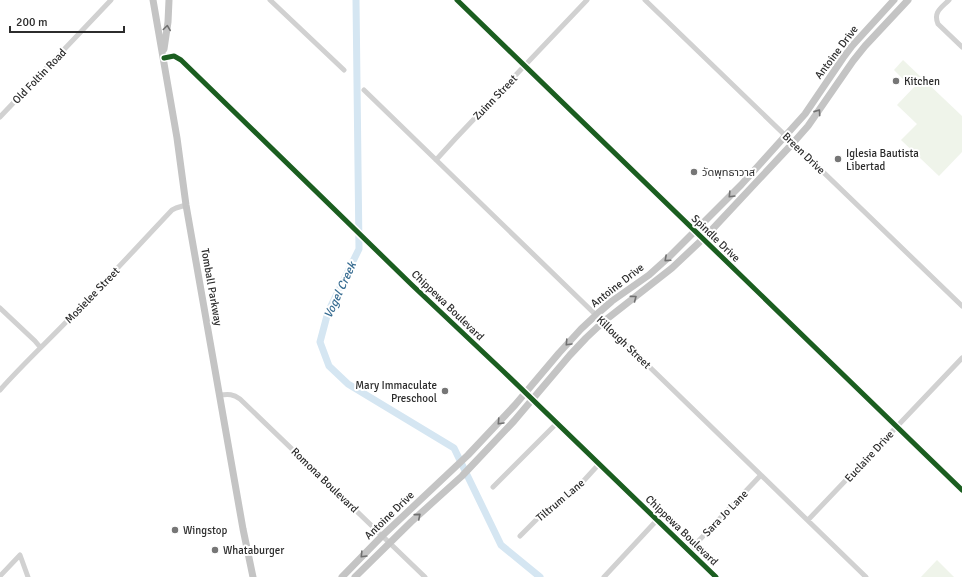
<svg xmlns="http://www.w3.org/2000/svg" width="962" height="577" font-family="Signika,'Noto Sans Thai',sans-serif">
<rect width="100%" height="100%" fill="#fff"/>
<path fill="#eff4ea" d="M903,60L962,116V152L939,176L901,140L917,124L897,105L917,84L908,76L904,80L894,70Z
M937,560L954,577H921Z"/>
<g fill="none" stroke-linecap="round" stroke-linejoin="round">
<path stroke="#d5e6f2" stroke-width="7" d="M356,0L359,249L328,312L320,342L329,366L348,384L454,448L501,545L540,577"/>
<path stroke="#d1d1d1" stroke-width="5" d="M270,0L344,70
M457,0L962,490
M645,0L962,306
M949,0C941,8 933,12 938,24L962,47
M164,58L174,56L181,60L412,285L503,371L716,577
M364,90L866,577
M0,117L111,0
M436,160L456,138L587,0
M0,308L35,341L40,347
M0,390C22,365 47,342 70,318C104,283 138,246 172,210L176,208L186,205
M220,395C229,394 233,394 240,399L425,577
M493,487L557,423
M808,520L962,358
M520,536L542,514L548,509L566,497L578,487L599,464
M689,551L761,475
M0,576L20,555L28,577
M604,577L657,520"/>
<path stroke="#c4c4c4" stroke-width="7" d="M153,0L177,138L186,205L243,529L253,577
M164,49L168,22L169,0
M342,577L382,536L468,455L515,405L559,353L581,329L596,315L612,301L649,275L669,257L741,185L805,114L843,58L852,46L894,0
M355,577L411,522L432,503L462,476L514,421L570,355L586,338L603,322L672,268L706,236L793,143L808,126L853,61L865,46L908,0"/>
<g stroke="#fff" stroke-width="8">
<path id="cycleway" d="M457,0L962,490
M164,58L174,56L181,60L412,285L503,371L716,577"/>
</g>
<use href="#cycleway" stroke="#1b5e20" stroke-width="5"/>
</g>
<defs><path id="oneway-chevron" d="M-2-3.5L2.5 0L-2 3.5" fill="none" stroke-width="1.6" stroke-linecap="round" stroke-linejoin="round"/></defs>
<g stroke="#707070">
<use href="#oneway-chevron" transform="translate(167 28) rotate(-82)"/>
<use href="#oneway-chevron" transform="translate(818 112) rotate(-55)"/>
<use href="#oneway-chevron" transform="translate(731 195) rotate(134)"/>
<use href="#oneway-chevron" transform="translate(667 259) rotate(138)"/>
<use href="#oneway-chevron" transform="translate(634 298) rotate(-37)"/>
<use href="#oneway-chevron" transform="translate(568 343) rotate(133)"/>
<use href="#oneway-chevron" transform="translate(500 422) rotate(133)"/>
<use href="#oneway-chevron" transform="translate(418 516) rotate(-40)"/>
<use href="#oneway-chevron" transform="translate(363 555) rotate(134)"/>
</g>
<g fill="#767676" stroke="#fff" stroke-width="1.5">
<circle cx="896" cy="81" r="4"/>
<circle cx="838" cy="159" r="4"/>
<circle cx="694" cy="172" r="4"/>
<circle cx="445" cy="391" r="4"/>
<circle cx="175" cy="530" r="4"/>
<circle cx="215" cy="550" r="4"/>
</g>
<g text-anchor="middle" stroke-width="4" stroke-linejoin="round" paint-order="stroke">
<g font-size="11" fill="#2c2c2c" stroke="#fff">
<text transform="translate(836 52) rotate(-53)" y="4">Antoine Drive</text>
<text transform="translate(39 76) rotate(-46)" y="4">Old Foltin Road</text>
<text transform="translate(495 97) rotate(-46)" y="4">Zuinn Street</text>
<text transform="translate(804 153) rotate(44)" y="4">Breen Drive</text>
<text transform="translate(716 238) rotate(44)" y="4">Spindle Drive</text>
<text transform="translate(617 285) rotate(-38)" y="4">Antoine Drive</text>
<text transform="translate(212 287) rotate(80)" y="4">Tomball Parkway</text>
<text transform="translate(92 295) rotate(-46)" y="4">Mosielee Street</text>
<text transform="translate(448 305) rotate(44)" y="4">Chippewa Boulevard</text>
<text transform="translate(624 342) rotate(44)" y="4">Killough Street</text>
<text transform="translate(869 456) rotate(-47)" y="4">Euclaire Drive</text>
<text transform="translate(325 480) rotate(44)" y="4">Romona Boulevard</text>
<text transform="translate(560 500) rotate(-40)" y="4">Tiltrum Lane</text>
<text transform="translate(725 513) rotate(-46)" y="4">Sara Jo Lane</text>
<text transform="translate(389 515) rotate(-44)" y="4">Antoine Drive</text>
<text transform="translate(682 530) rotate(44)" y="4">Chippewa Boulevard</text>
</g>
<g font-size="11" fill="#2c2c2c" stroke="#fff" text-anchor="start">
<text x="904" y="85">Kitchen</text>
<text x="846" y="157">Iglesia Bautista<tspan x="846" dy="13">Libertad</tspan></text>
<text x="702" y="176">วัดพุทธาวาส</text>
<text x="437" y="389" text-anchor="end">Mary Immaculate<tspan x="437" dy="13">Preschool</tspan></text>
<text x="183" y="534">Wingstop</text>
<text x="223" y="554">Whataburger</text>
</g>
<g font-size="12" font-style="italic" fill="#376c91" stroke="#fff">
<text transform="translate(340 290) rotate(-65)" y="4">Vogel Creek</text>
</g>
</g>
<path d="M10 26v6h114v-6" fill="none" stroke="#2c2c2c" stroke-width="2"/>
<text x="16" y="26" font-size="12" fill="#2c2c2c" stroke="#ffffff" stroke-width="3" paint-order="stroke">200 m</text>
</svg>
